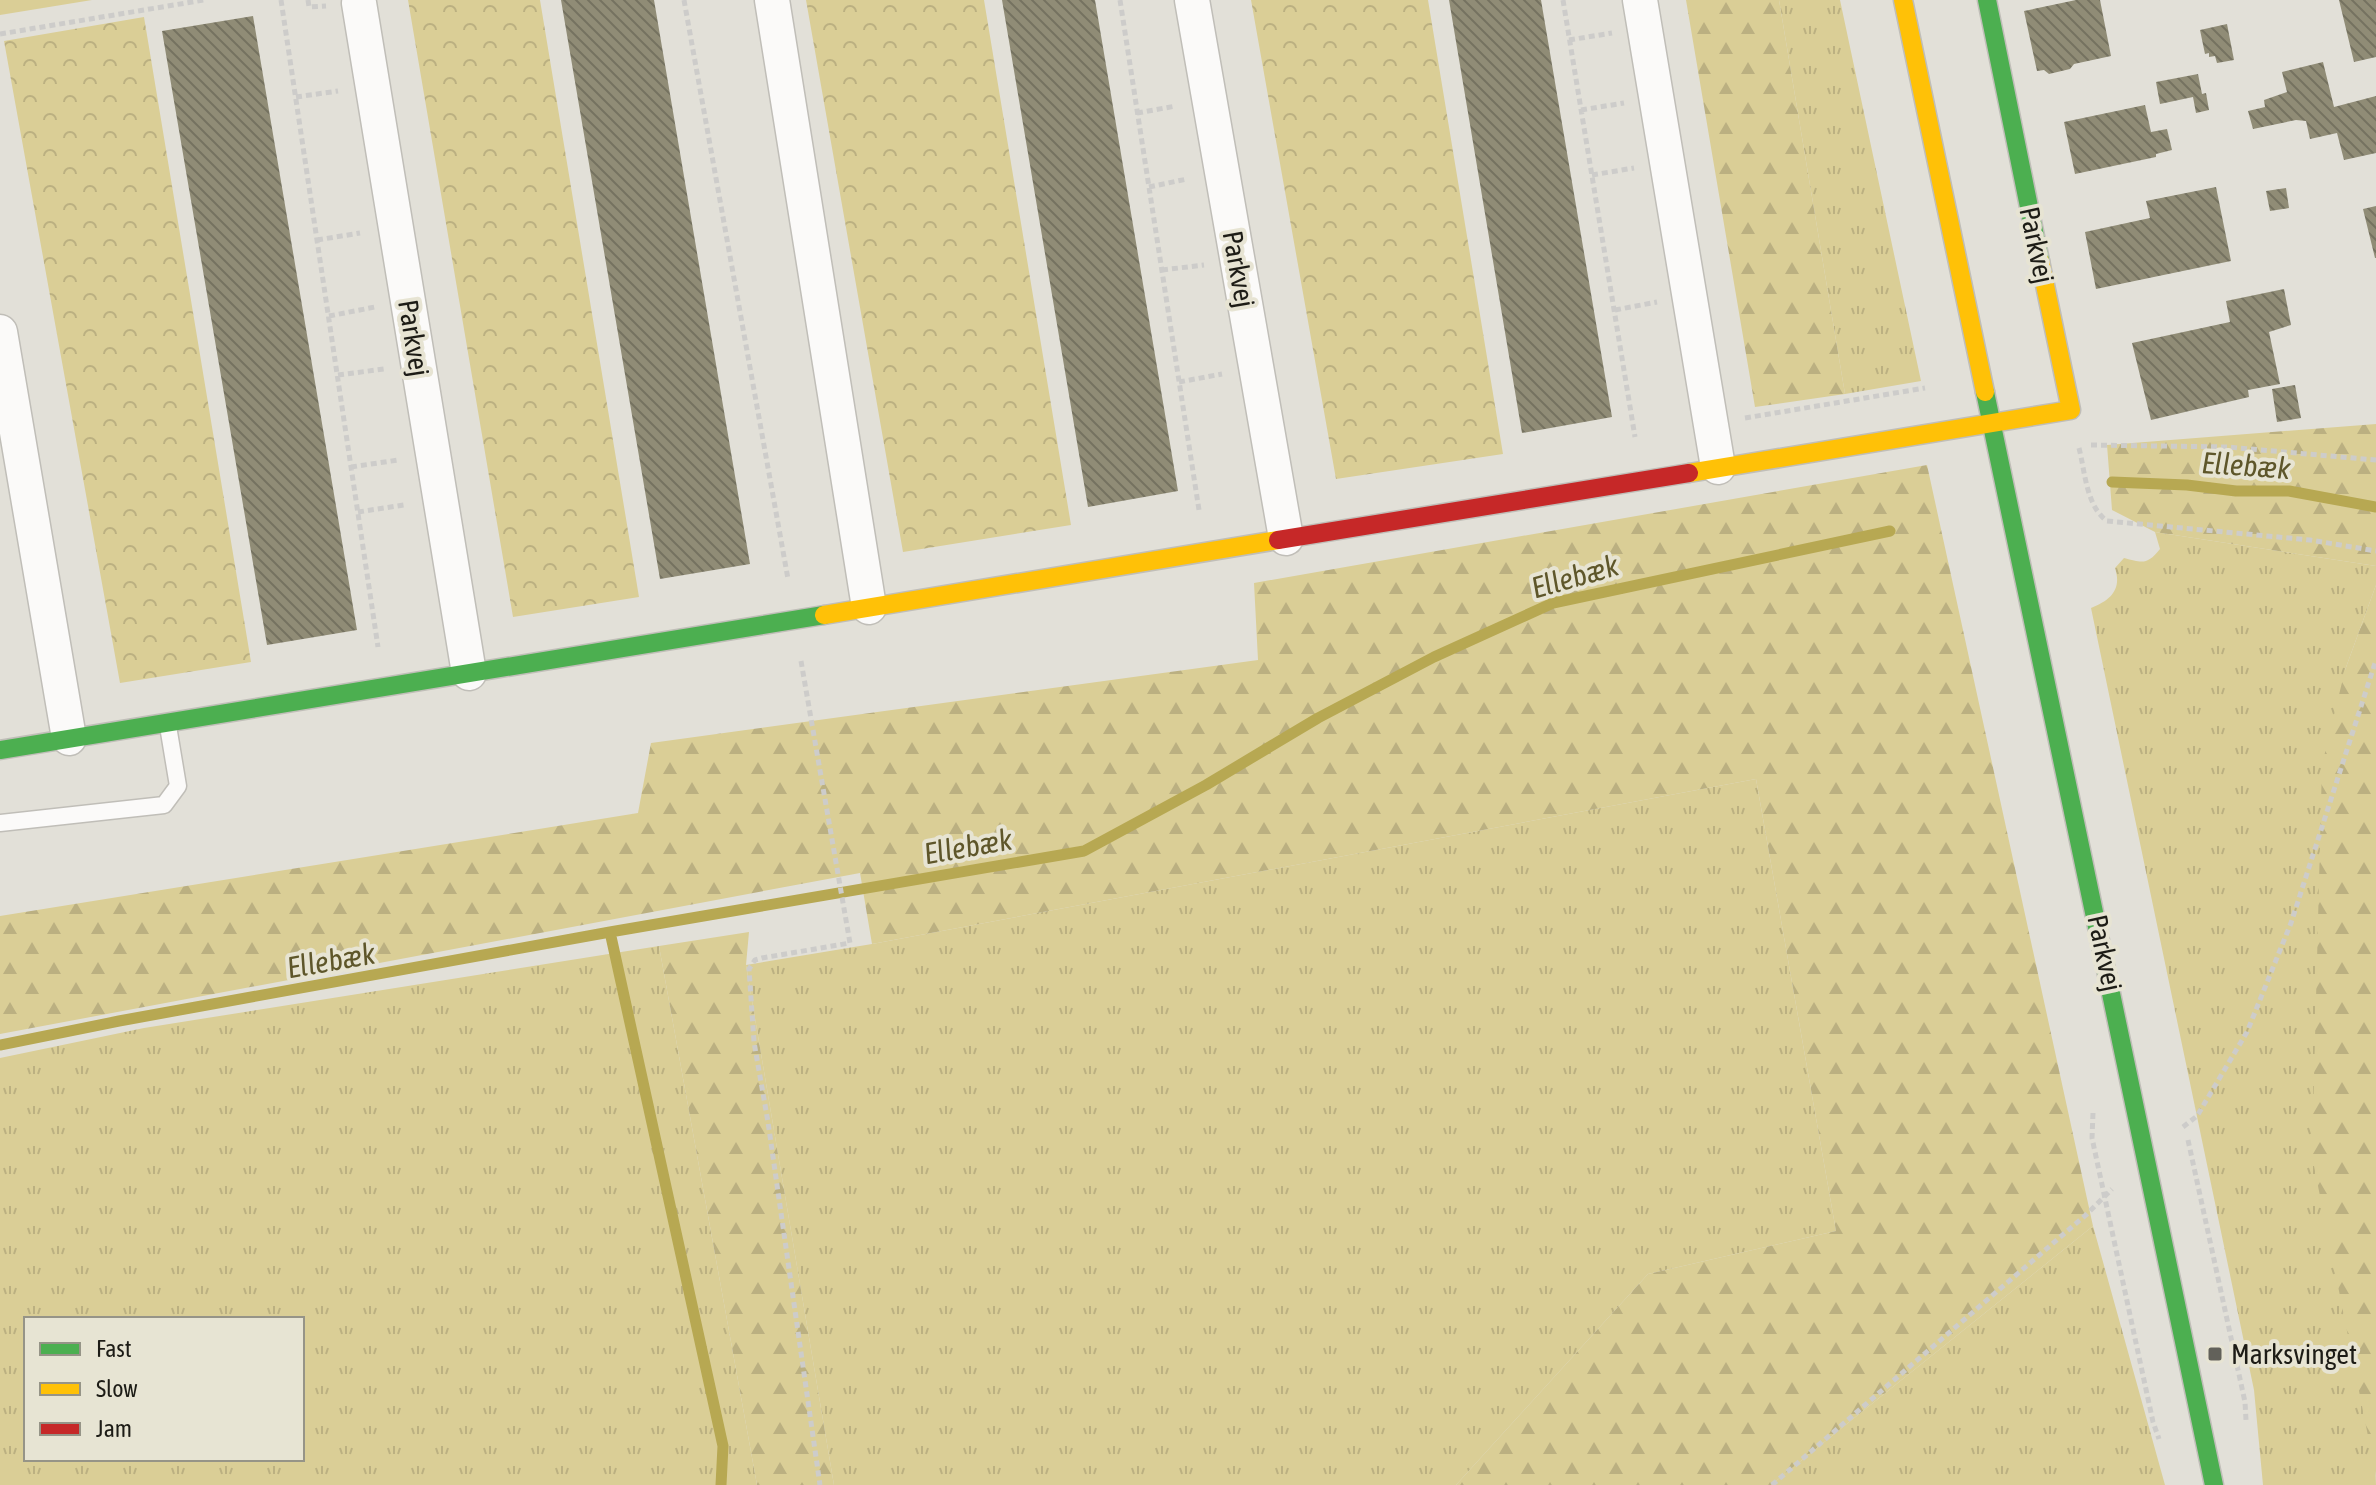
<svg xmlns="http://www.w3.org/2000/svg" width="2376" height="1485" font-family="'Asap Condensed',sans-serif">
<defs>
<pattern id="grass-tufts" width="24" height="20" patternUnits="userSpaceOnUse" patternTransform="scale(2)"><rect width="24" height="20" fill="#dace96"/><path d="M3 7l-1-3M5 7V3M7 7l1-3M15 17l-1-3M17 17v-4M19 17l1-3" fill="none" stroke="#bbb081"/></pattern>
<pattern id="forest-firs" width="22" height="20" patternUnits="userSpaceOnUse" patternTransform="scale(2)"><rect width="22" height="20" fill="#dace96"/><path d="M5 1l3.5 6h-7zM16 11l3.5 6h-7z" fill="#bbb081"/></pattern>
<pattern id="park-crowns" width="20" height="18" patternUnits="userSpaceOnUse" patternTransform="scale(2)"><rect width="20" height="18" fill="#dace96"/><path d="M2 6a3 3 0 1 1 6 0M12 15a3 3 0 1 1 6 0" fill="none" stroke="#bbb081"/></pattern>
<pattern id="building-back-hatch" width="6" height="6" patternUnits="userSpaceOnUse" patternTransform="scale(2)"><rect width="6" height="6" fill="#908c76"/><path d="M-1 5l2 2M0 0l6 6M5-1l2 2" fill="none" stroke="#757260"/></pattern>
</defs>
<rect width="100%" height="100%" fill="#e2e0d8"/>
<path fill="url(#grass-tufts)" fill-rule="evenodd" d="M1779,0H1840L1921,381L1845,394Z
M2155,532L2376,566V585L2345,670L2376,1485H2263L2254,1390L2091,608C2111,600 2122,589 2115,568L2124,558C2143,563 2147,565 2160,549Z
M1756,779L1836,1231L1648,1274L1456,1485H834L746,965L872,944Z
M659,946L757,1485H0V1058L144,1028ZM26,1319H302V1459H26Z
M2093,1226L2165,1485H1771Z"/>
<path fill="url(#forest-firs)" d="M1686,0H1779L1845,394L1755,407Z
M2376,424V566L2155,532L2112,510L2107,445Z
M1927,465L2093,1226L1771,1485H1456L1648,1274L1836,1231L1756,779L872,944L860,873L0,1034V916L638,813L651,743L1258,660L1254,583Z
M2376,585V1476L2312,1156L2322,765L2345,670Z
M749,932L746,965L834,1485H757L659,946Z"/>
<path fill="url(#park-crowns)" d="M408,0H540L639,597L513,617Z
M806,0H984L1071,525L903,552Z
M1251,0H1428L1503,454L1336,479Z
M144,17L251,662L120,683L4,41Z"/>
<path fill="#dace96" d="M0,0H92L0,15Z"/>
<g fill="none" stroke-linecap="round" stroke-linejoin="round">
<path stroke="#b7a852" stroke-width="11" d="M2112,482L2187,485L2236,491H2289L2376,507
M610,932L723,1446L721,1485
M0,1045L119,1021L610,932L1084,851L1206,785L1318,718L1434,657L1553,603L1890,531"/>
</g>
<path fill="url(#building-back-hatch)" d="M561,0H654L750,564L660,579Z
M1002,0H1095L1178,491L1088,507Z
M1449,0H1541L1612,417L1522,433Z
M2076,0H2100L2111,56L2074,64L2070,69L2049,74L2044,70L2037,71L2024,11Z
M2339,0H2376V57L2354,62Z
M253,16L357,630L267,645L162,31Z
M2227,24L2234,60L2217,63L2215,56L2209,57V53L2205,54L2200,30Z
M2323,62L2334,107L2376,96V153L2344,160L2337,133L2310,139L2306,121L2296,120L2253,129L2248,111L2265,107L2264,100L2287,92L2282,72Z
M2198,74L2202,94L2206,93L2209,110L2196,113L2193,97L2160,104L2156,82Z
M2145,105L2151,132L2167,129L2172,150L2156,154V157L2075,174L2064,122Z
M2216,187L2231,261L2096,289L2085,232L2150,218L2146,201Z
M2286,188L2289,208L2270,211L2266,191Z
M2376,206V258H2375L2363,209Z
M2284,289L2291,325L2269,332L2280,384L2248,390L2249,397L2151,420L2132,343L2230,322L2226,301Z
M2295,385L2301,418L2277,422L2272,389Z"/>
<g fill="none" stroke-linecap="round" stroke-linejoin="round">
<g stroke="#c0beb8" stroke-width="19">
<path id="lane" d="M0,823L164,805L178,786L168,726"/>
</g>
<g stroke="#c0beb8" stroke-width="37">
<path id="street" d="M772,0L869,607
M1192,0L1286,538
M1640,0L1718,467
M359,3L469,673
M0,332L69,738"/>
</g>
<g stroke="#c0beb8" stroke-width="21">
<path id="fast" d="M1987,0L2040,261
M1985,392L2214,1485
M0,750L824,615"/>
</g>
<g stroke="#c0beb8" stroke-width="21">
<path id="slow" d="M1903,0L1985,392
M1689,473L2071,410L2040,261
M824,615L1278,540"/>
</g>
<g stroke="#c0beb8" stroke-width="21">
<path id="jam" d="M1278,540L1689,473"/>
</g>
<path stroke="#cdccca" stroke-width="5" stroke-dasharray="6 4" stroke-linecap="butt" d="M281,0L378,647
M308,0L309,7L326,6
M684,0L788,579
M1120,0L1199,510
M1563,0L1635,437
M0,34L204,0
M1569,40L1612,33
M296,97L338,91
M1581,110L1624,103
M1137,113L1176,106
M1592,175L1634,168
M1149,187L1187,179
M317,240L360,233
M1162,270L1204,265
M1615,310L1657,302
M329,316L375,307
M338,375L384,369
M1179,382L1222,374
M1745,418L1925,388
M2091,445L2227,447L2376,460
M2079,448C2085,471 2086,506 2107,521L2310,540L2376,551
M351,467L398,460
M358,512L404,505
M801,661L850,943L762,958L755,960L749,969L754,1042L768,1122L820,1485
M2093,1113L2092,1138L2153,1422L2159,1439
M2183,1127L2197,1116L2247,1032L2291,923L2376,660
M2188,1140L2245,1402L2246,1420
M1772,1485L2087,1214L2112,1189"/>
<use href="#lane" stroke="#fbfaf9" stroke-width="16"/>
<use href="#street" stroke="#fbfaf9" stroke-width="34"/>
<use href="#fast" stroke="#4caf50" stroke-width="18"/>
<use href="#slow" stroke="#ffc107" stroke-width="18"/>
<use href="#jam" stroke="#c62828" stroke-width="18"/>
</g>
<rect fill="#62615a" stroke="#e7e4d3" stroke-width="3" x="2207" y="1346" width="16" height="16" rx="4"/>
<g text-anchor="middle" stroke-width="8" stroke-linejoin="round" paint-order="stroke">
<g font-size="28" fill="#1d1c16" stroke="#e7e4d3">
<text transform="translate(2037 245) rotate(78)" y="10">Parkvej</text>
<text transform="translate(1239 269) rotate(80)" y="10">Parkvej</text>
<text transform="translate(414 338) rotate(81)" y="10">Parkvej</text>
<text transform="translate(2105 953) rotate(78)" y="10">Parkvej</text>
</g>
<g font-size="28" fill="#1d1c16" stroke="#e7e4d3" text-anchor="start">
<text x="2231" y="1364">Marksvinget</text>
</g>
<g font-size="30" font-style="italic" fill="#5e562a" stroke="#e7e4d3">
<text transform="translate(2246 466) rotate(4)" y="10">Ellebæk</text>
<text transform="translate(1575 577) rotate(-16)" y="10">Ellebæk</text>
<text transform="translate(968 847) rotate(-10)" y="10">Ellebæk</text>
<text transform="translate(331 961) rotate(-10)" y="10">Ellebæk</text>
</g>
</g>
<rect x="24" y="1317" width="280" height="144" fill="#e7e4d3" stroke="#969487" stroke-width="2"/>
<rect x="40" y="1343" width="40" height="12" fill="#4caf50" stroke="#969487" stroke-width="2"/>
<text x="96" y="1357" font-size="24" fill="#1d1c16">Fast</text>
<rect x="40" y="1383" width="40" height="12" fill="#ffc107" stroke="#969487" stroke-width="2"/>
<text x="96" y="1397" font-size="24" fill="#1d1c16">Slow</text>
<rect x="40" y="1423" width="40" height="12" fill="#c62828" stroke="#969487" stroke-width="2"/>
<text x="96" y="1437" font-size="24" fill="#1d1c16">Jam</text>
</svg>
